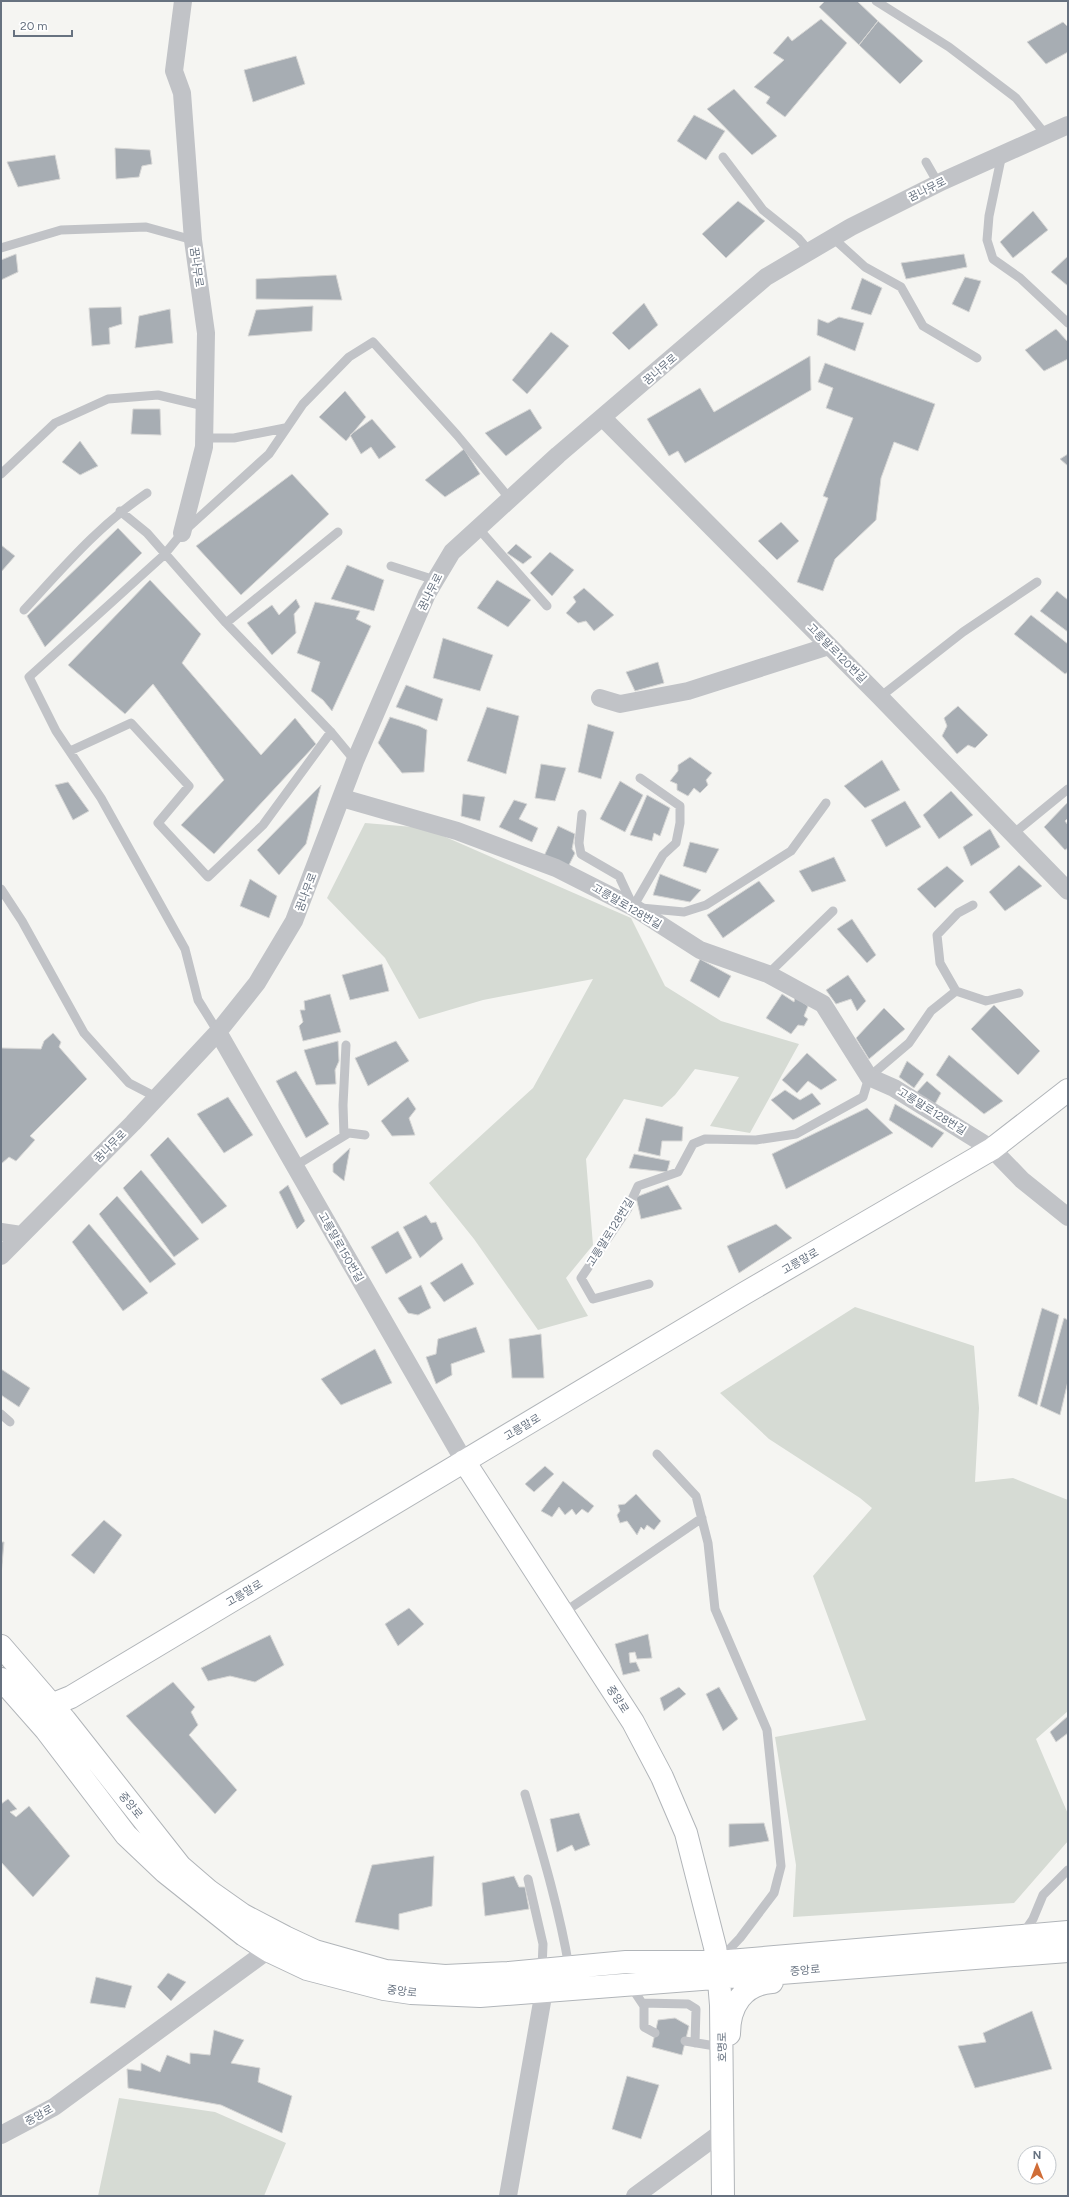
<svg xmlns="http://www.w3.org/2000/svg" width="1069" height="2197" font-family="Figtree,'Noto Sans KR',sans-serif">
<rect width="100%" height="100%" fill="#f5f5f2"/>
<path fill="#d6dbd4" d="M365,823L425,828L631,918L665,986L721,1021L799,1044L750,1133L710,1126L739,1077L695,1069L675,1095L662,1107L624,1099L586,1159L593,1245L566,1278L588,1316L538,1330L474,1239L429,1183L533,1088L593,979L483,1000L419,1019L385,958L327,898Z
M855,1307L974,1346L979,1408L975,1482L1013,1478L1068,1500V1711L1036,1739L1068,1814V1841L1014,1903L793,1917L796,1865L775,1737L866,1720L813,1576L872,1508L860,1498L769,1439L720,1393Z
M119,2098L215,2112L286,2143L264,2196H98Z"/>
<path fill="#a7adb3" stroke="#d6d6d5" d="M825,1H857L878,21L859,45L819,7Z
M821,19L847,43L785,117L766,103L770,97L754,87L784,60L773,53L788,36L792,41Z
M878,21L923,61L900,84L859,45Z
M1063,22L1068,27V52L1046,64L1027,42Z
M296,56L305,84L253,102L244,70Z
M734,89L777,136L752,155L707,109Z
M694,115L725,131L706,160L677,141Z
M115,148L150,150L152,164L142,166L139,177L116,179Z
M55,155L60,179L18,187L7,162Z
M738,201L765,221L726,258L702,234Z
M1033,211L1048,230L1013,258L1000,242Z
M16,254L18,272L1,280V260Z
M964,254L967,267L906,279L901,263Z
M1068,256V286L1051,272Z
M336,275L342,300L256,299V279Z
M965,277L981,281L969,312L952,304Z
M862,278L882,288L871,315L851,309Z
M644,303L658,325L629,350L612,333Z
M313,306L312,331L248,336L256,310Z
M121,307L122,324L109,328L110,344L92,346L89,308Z
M170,309L173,343L135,348L139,316Z
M839,317L864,323L855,351L817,335L818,319L828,323Z
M1056,329L1068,342V359L1044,371L1025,350Z
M551,332L569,346L527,394L512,380Z
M810,356L811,390L685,463L678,451L669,456L647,419L700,388L714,412Z
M825,363L935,404L918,451L894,442L881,478L876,520L835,559L823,591L797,582L828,498L823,496L853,418L826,408L833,388L818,382Z
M345,391L366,417L346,441L319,417Z
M133,409H160L161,435L131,434Z
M530,409L542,428L506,456L485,433Z
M372,419L396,447L379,459L371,447L361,454L350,435Z
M80,441L98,466L80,475L62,462Z
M464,449L480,474L445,497L425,480Z
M1068,454V466L1060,459Z
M292,474L329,514L241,595L196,546Z
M781,522L799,541L777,560L758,541Z
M118,528L142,553L45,647L27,616Z
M516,544L532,557L523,564L507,553Z
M1,545L15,556L1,572Z
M550,552L574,570L552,596L530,573Z
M347,565L384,580L374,611L331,599Z
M150,580L201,634L182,663L261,755L295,718L316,744L214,854L181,825L224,780L153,684L125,714L68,665Z
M497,580L531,600L508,627L477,608Z
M584,588L614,615L594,631L586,621L578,623L566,613L576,602L573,597Z
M1057,591L1068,600V632L1040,611Z
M296,599L300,607L294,614L296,633L272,655L247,623L272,605L279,615Z
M315,602L360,611L356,619L371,626L332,711L323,700L311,691L320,662L297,653Z
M1031,615L1068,644V672L1065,674L1014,634Z
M443,638L493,655L480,691L433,678Z
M658,662L664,683L635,691L626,672Z
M406,685L443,699L437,721L396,707Z
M958,706L988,735L975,748L968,745L957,754L942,736L947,726L944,718Z
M487,707L519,716L506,774L467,761Z
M390,717L419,726L427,730L424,772L402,773L378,743Z
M588,724L614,732L601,779L578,772Z
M690,757L712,773L706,780L708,785L700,793L694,788L688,796L677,790V784L670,781L678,771V765Z
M882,760L900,790L865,808L844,786Z
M541,764L566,768L555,801L535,798Z
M620,781L643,795L625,832L600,819Z
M68,782L89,811L73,820L55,785Z
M321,785L306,844L279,875L257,850Z
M951,791L973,815L939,839L923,815Z
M463,794L485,797L480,821L461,816Z
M647,795L670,808L660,836L654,833L652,841L630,835Z
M514,800L527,804L519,819L538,828L532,842L499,827Z
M905,801L921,827L886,847L871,820Z
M1068,802V818L1065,821L1068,825V848L1065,850L1044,827Z
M558,826L575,834L572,849L575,853L568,867L544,856Z
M990,829L1000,847L971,866L963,847Z
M690,842L719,849L706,873L683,866Z
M834,857L846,881L812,892L799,871Z
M1019,865L1042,886L1005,911L989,892Z
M947,866L964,881L935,908L917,889Z
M660,874L701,890L690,902L653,895Z
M250,879L277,896L269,918L240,906Z
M759,881L775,901L723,938L707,915Z
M852,919L876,955L867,963L837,929Z
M700,959L731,976L719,998L690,981Z
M382,964L389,991L350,1000L342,975Z
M848,975L866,1001L857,1011L851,999L836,1004L826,990Z
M330,994L341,1032L303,1041L299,1026L303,1022L300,1010H305L304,1001Z
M782,994L794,1002L795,997L808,1006L804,1016L808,1019L804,1026L798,1025L791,1034L766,1018Z
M994,1005L1040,1051L1018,1075L971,1029Z
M884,1008L905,1029L869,1059L856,1038Z
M53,1033L61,1042L59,1047L87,1079L30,1136L35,1140L16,1161L9,1157L1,1164V1048L41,1049L44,1041Z
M338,1041L339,1061L335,1070L336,1084L316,1085L304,1050Z
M396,1041L409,1061L368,1086L355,1058Z
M807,1053L837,1080L821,1090L808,1081L797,1093L782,1080Z
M949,1055L1003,1101L984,1114L936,1075Z
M907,1061L924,1074L914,1088L899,1077Z
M296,1071L329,1124L306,1138L276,1081Z
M927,1081L941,1093L935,1104L915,1094Z
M785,1090L800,1100L812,1093L821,1104L793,1120L771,1100Z
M228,1097L253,1135L224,1153L197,1114Z
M408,1097L416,1109L409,1118L415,1135L392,1136L381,1121Z
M895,1104L944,1133L932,1148L889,1120Z
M867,1108L893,1133L786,1189L772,1154Z
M646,1118L683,1127L682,1141H662L660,1156L638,1151Z
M168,1137L227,1206L202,1224L150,1155Z
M350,1148L344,1181L333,1172V1164Z
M634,1154L670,1161L667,1172L629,1168Z
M141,1170L199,1239L174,1257L123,1188Z
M288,1185L305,1221L297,1229L279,1192Z
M668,1185L682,1209L641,1219L636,1197Z
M117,1196L176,1264L150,1283L99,1214Z
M426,1215L431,1223L436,1222L443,1239L420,1258L403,1227Z
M89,1224L148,1293L123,1311L72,1242Z
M776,1224L792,1238L739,1273L727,1246Z
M398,1231L412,1258L386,1274L371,1247Z
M462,1263L474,1284L444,1302L430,1283Z
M421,1285L431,1308L418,1315L408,1313L398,1298Z
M1042,1308L1059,1315L1037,1405L1018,1396Z
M1064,1318L1068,1320V1381L1060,1415L1040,1406Z
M476,1327L485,1352L451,1364L452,1375L436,1384L426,1357L436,1354L438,1339Z
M541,1334L544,1378H512L509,1339Z
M375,1349L392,1383L341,1405L321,1379Z
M1,1369L30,1388L19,1407L1,1395Z
M545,1466L554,1474L534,1492L525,1484Z
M563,1481L594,1506L588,1513L582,1509L576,1515L572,1509L565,1515L559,1507L552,1517L541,1511Z
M636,1494L661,1521L654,1530L647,1525L644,1530L641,1527L637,1535L627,1521L620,1523L617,1515L620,1511L618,1505L625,1504Z
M104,1520L122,1535L94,1574L71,1555Z
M1,1542H4L1,1576Z
M409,1608L424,1624L398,1646L385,1624Z
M648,1634L652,1658L637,1659L635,1652L629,1653L630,1663L636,1662L640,1671L623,1675L615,1644Z
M270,1635L284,1665L255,1682L230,1676L208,1681L201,1668Z
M173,1682L195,1707L191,1712L198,1725L189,1735L237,1790L215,1814L126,1716Z
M679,1687L686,1694L664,1711L660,1698Z
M719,1687L738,1719L723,1731L706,1694Z
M1068,1716V1733L1056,1742L1050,1732Z
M8,1799L17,1809L10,1812L16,1817L29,1806L70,1856L33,1897L1,1862V1804Z
M579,1813L590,1845L575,1851L572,1845L557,1852L550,1819Z
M764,1823L769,1841L729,1847V1824Z
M434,1856L432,1906L399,1914V1930L355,1922L372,1865Z
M514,1876L519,1887H525L529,1909L485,1916L482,1883Z
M168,1973L186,1982L171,2001L157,1987Z
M96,1977L132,1986L125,2008L90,2003Z
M1032,2011L1052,2069L975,2088L958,2046L986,2042L983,2033Z
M675,2018L689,2026L682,2055L652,2047L658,2020Z
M214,2030L244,2040L231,2063L260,2068L258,2082L292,2096L282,2133L221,2105L128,2088L127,2069L141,2071V2063L160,2072L167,2055L190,2064V2053L210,2055Z
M627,2076L659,2085L641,2139L612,2129Z"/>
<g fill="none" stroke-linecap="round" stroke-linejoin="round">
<g stroke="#b1b5b9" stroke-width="24">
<path id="secondary" d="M464,1461L633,1722L662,1777L686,1833L715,1947L718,1969L721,2005L723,2196
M1,1646L65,1720L180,1866L209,1891L243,1915L285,1937L315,1951L386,1971L445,1976L508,1973L626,1962H717L1068,1932
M1,1679L46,1730L126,1835L165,1872L244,1935L269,1951L307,1969L384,1989L411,1993L480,1996L1068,1951
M51,1705L71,1697L745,1293L992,1149L1068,1090
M729,2034C729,2006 743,1984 772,1982"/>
</g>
<path stroke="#c1c3c7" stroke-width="9" d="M876,1L949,47L1016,98L1046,135
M1002,154L989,216L987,240L993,259L1020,278L1068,323
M723,157L763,210L798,238L810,252
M926,162L938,183
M833,238L865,267L901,287L923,326L977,358
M1,248L61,230L146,227L193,240
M204,438H234L285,428
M1,474L55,423L108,399L158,395L204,406
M120,511L147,533L226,623L331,732L355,761
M478,528L547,606
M391,566L435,580
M24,610C63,568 99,525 147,493
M226,623L338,532
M880,697L963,632L1037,582
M70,751L131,723L189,786L158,823L208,877L263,825L331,732
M582,814L579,843L581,854L619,876L632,904
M1013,834L1068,789
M1,889L22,921L84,1033L129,1083L156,1097
M633,907L663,855L676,843L680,823V806L640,778
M641,908L684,912L706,905L791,851L826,803
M768,974L833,911
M956,991L986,1001L1019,993
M218,1032L198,1000L185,949L101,798L56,731L29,677L164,555L182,533L269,454L303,404L349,357L373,342L457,435L510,499
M344,1136L343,1105L346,1045
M295,1166L349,1133L365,1135
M649,1284L593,1299L581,1278L627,1210L638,1186L678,1172L693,1144L705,1139L756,1140L796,1134L863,1097L869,1077L909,1043L931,1011L956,991L940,963L937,935L958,913L973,905
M1,1414L10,1422
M657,1454L696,1496L708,1543L715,1609L767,1730L781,1866L774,1893L740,1938L721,1958
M563,1613L702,1518
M525,1794C542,1852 559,1908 569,1967
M528,1879L543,1944L542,1969
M1022,1935L1033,1919L1043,1895L1068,1870
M630,1985L644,2006V2027L655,2033
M642,2003L688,2004L696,2009L695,2043
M685,2041L721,2047"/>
<path stroke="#c1c3c7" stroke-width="18" d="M603,418L880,697L1068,891
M182,533L204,447L206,333L193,240L182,93L174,71L183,1
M600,698L620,704L688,691L829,646
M342,798L457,831L556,868L633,907L700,950L768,974L823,1004L869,1077L894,1088L992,1149L1022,1180L1068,1217
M218,1032L464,1461
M1,1232L21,1235
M1,1256L133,1123L218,1032L257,983L294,921L355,761L427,594L452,552L558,455L766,277L851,227L943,181L1068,125
M1,2135L54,2107L278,1943
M508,2196L542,2002V1978
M635,2196L722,2132"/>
<use href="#secondary" stroke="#fff" stroke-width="22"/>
</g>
<g text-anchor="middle" stroke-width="4" stroke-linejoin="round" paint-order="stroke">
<g font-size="11" fill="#677280" stroke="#fff">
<text transform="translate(927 189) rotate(-26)" y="4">꿈나무로</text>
<text transform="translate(197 267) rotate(82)" y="4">꿈나무로</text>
<text transform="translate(660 369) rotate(-41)" y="4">꿈나무로</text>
<text transform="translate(430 592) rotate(-63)" y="4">꿈나무로</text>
<text transform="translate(837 653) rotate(45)" y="4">고릉말로120번길</text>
<text transform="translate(306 892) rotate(-69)" y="4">꿈나무로</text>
<text transform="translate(627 906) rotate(30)" y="4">고릉말로128번길</text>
<text transform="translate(932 1111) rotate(32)" y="4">고릉말로128번길</text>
<text transform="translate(110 1146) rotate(-45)" y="4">꿈나무로</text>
<text transform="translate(610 1232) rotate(-58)" y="4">고릉말로128번길</text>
<text transform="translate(341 1247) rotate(60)" y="4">고릉말로150번길</text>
<text transform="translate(800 1261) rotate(-30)" y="4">고릉말로</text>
<text transform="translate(522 1427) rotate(-31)" y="4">고릉말로</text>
<text transform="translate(244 1593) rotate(-31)" y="4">고릉말로</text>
<text transform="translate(618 1699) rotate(57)" y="4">중앙로</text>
<text transform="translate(131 1805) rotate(51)" y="4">중앙로</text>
<text transform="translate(805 1970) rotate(-5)" y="4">중앙로</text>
<text transform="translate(402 1991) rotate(7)" y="4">중앙로</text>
<text transform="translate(722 2047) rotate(-91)" y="4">호명로</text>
<text transform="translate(39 2115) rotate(-29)" y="4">중앙로</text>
</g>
</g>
<rect width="1069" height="2197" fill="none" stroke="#677280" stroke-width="4"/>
<g transform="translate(1037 2165)"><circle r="19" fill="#ffffff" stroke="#c2c7cc"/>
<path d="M0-3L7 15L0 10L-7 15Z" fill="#d06d37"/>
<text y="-6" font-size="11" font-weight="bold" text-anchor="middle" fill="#677280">N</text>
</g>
<path d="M14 30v6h58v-6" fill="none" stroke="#677280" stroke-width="2"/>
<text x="20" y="30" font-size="12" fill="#677280" stroke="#ffffff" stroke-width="3" paint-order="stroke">20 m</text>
</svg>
